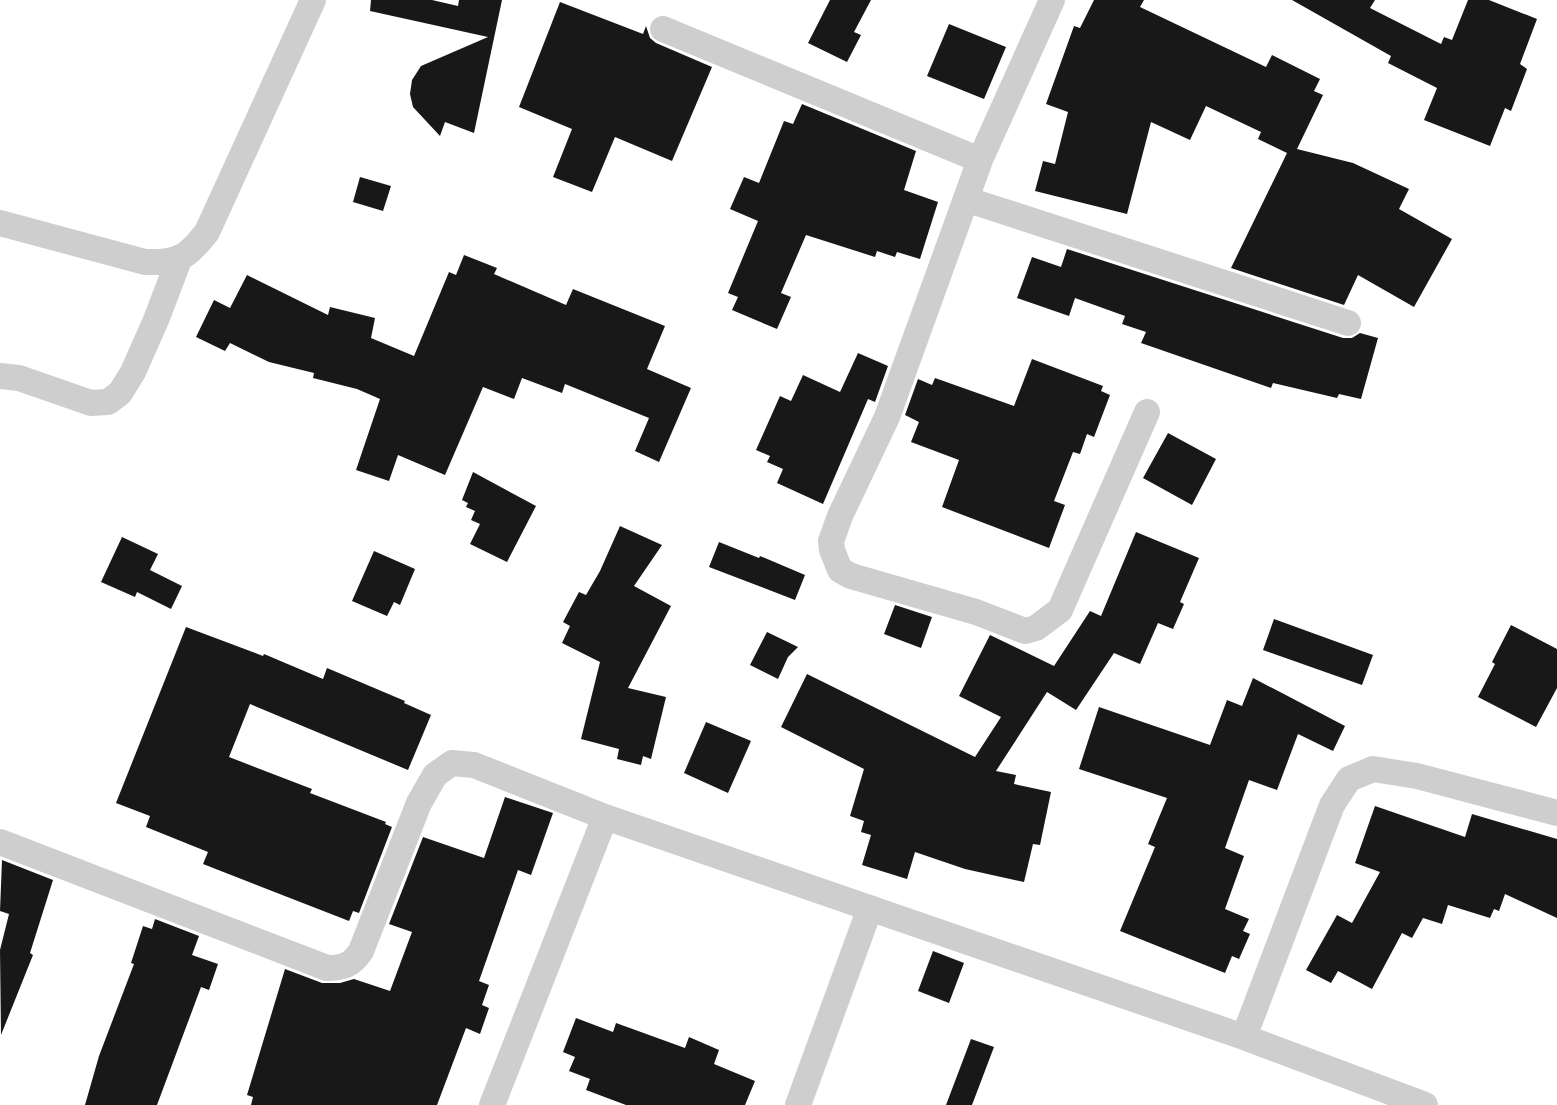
<svg xmlns="http://www.w3.org/2000/svg" width="1557" height="1105" font-family="Poppins,sans-serif">
<rect width="100%" height="100%" fill="#fff"/>
<path fill="#181818" d="M371,0H432L458,6L459,0H502L474,133L445,122L440,136L413,107L410,94L412,80L421,66L488,37L370,11Z
M830,0H871L854,32L861,35L847,62L808,43Z
M1094,0H1144L1140,7L1266,67L1272,55L1320,79L1314,91L1323,95L1297,149L1353,163L1409,189L1399,209L1452,239L1414,307L1358,275L1344,305L1231,268L1287,153L1258,139L1261,132L1206,106L1190,140L1151,122L1127,214L1035,191L1043,161L1055,164L1068,112L1046,104L1074,26L1080,28Z
M1292,0H1375L1370,8L1441,44L1444,37L1452,40L1468,0H1489L1537,19L1520,64L1527,69L1511,111L1505,108L1490,146L1424,120L1437,88L1388,63L1391,56Z
M560,2L643,34L646,26L650,38L656,43L712,67L672,161L615,137L592,192L553,177L572,129L519,107Z
M949,24L1006,47L984,99L927,76Z
M802,104L916,151L904,190L938,202L920,259L897,252L895,257L877,251L875,257L806,235L781,293L791,297L777,329L732,310L738,297L728,293L758,221L730,209L744,177L759,183L784,121L793,124Z
M360,177L391,186L383,211L353,202Z
M1067,249L1343,338H1352L1360,333L1378,338L1361,399L1339,394L1337,398L1273,383L1271,388L1141,343L1146,332L1122,324L1125,316L1075,298L1069,316L1017,298L1032,257L1061,267Z
M464,255L497,268L494,274L566,305L573,289L665,326L647,369L691,388L659,462L635,451L649,418L565,384L562,393L522,378L514,399L483,387L445,475L398,455L389,481L356,470L380,399L357,389L313,378L314,373L269,362L230,343L225,351L196,337L214,300L230,308L247,275L328,315L330,307L375,318L371,338L414,356L449,272L456,275Z
M858,353L888,366L875,402L868,399L823,504L777,483L783,469L767,462L770,456L756,450L780,396L791,401L803,375L840,392Z
M1032,359L1103,386L1101,391L1110,395L1094,437L1087,434L1080,454L1073,452L1054,501L1065,505L1049,548L942,507L959,460L911,442L919,422L905,415L918,379L932,385L935,378L1014,406Z
M1168,433L1216,459L1192,505L1143,478Z
M473,472L536,506L507,562L470,544L480,524L471,520L475,511L466,507L468,503L462,500Z
M620,526L662,545L634,586L671,606L628,688L666,697L651,759L643,756L641,765L617,759L619,749L581,739L600,662L562,643L570,626L563,622L579,592L586,595L600,571Z
M1136,532L1199,558L1180,602L1184,604L1173,629L1158,623L1140,664L1114,653L1076,710L1047,692L996,771L1016,775L1014,784L1051,792L1040,845L1033,844L1024,882L965,869L915,852L907,879L862,865L871,835L861,832L864,821L850,816L864,769L781,727L807,674L975,757L1001,717L959,696L990,635L1054,666L1090,611L1101,616Z
M122,537L158,554L150,570L182,586L171,609L137,592L135,597L101,582Z
M719,542L759,558L760,556L805,575L795,600L709,567Z
M374,551L415,569L400,605L394,602L387,616L352,601Z
M895,605L932,617L921,648L884,634Z
M1274,619L1373,655L1362,685L1263,650Z
M1511,625L1557,649V688L1536,727L1478,697L1495,664L1492,662Z
M186,627L263,656L264,654L323,679L327,668L405,701L404,703L431,715L408,770L250,704L229,757L312,789L310,793L386,822L385,824L392,827L359,913L353,911L349,921L203,864L208,852L146,827L150,816L116,803Z
M767,632L798,647L788,657L778,679L750,665Z
M1253,678L1345,726L1333,751L1298,734L1277,790L1249,780L1225,848L1244,856L1225,909L1249,919L1243,931L1250,934L1239,959L1232,956L1225,973L1120,931L1155,847L1148,844L1167,798L1079,769L1099,707L1210,745L1227,700L1242,706Z
M706,722L751,741L728,793L684,773Z
M505,797L553,813L531,875L518,870L479,981L489,985L482,1005L489,1008L480,1034L466,1028L437,1105H251L253,1097L247,1095L285,969L322,983H340L354,979L390,991L412,932L389,924L423,837L484,858Z
M1375,806L1465,837L1472,814L1557,839V918L1505,894L1499,911L1494,909L1490,918L1448,905L1442,924L1423,918L1412,938L1402,933L1372,989L1338,971L1331,983L1306,970L1337,915L1352,923L1380,872L1355,863Z
M2,860L53,880L30,953L33,955L1,1035L0,950L9,914L0,911Z
M155,919L199,936L192,955L218,964L209,990L201,987L157,1105H85L99,1056L134,964L131,963L143,926L152,929Z
M933,951L964,963L949,1003L918,991Z
M576,1018L613,1032L616,1023L685,1048L689,1037L719,1050L714,1064L755,1081L745,1105H626L586,1090L590,1079L569,1071L575,1057L563,1052Z
M971,1039L994,1047L972,1105H946Z"/>
<g fill="none" stroke-linecap="round" stroke-linejoin="round">
<path stroke="#cecece" stroke-width="26" d="M1052,0L980,160L887,417L840,516L831,541L832,550L840,570L851,576L976,612L1025,631L1036,628L1060,610L1147,412
M663,29L980,160
M968,200L1348,323
M0,223L145,262C178,263 187,258 207,232L313,0
M0,376L19,378L91,403L108,402L120,393L133,372L156,320L180,257
M0,842L327,968C343,968 352,965 361,951L419,803L435,775L452,763L474,765L605,817L1244,1037L1425,1105
M1244,1037L1332,805L1349,779L1373,769L1417,776L1557,813
M492,1105L605,817
M798,1105L870,908"/>
</g>
</svg>
